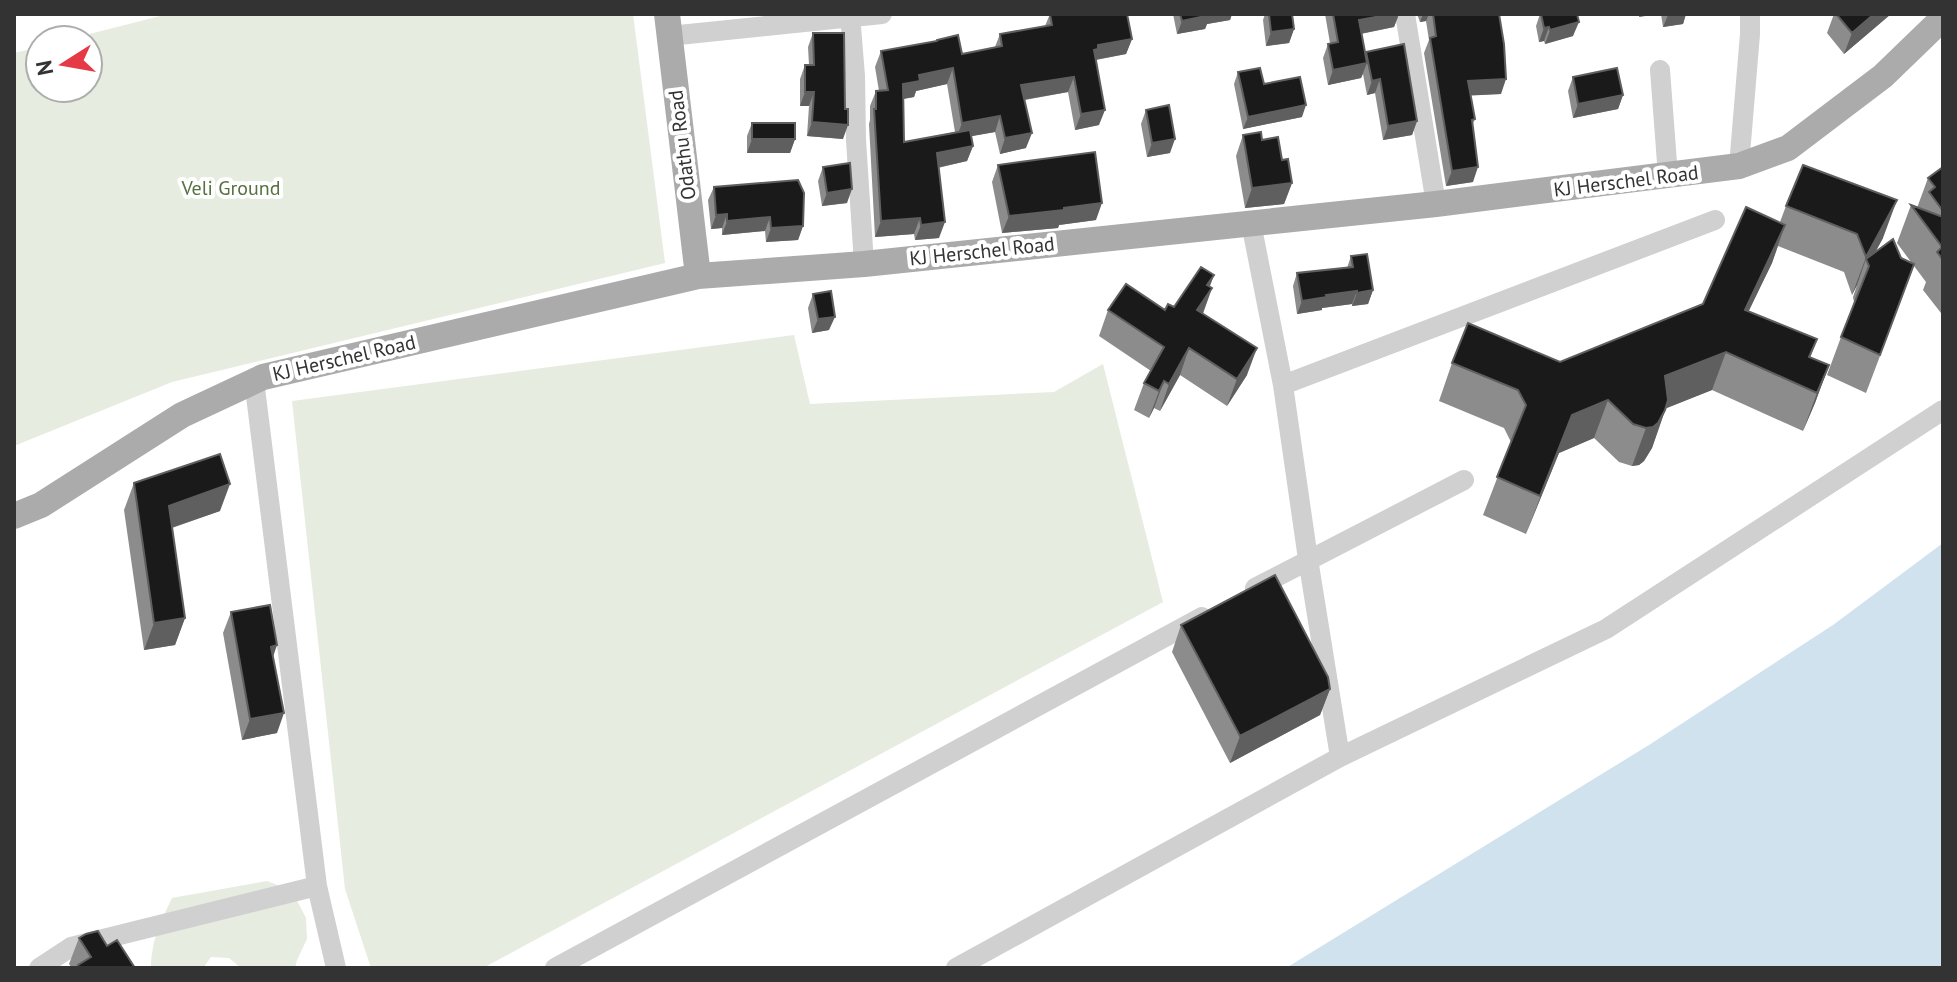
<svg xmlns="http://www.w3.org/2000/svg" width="1957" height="982" font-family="'PT Sans',sans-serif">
<rect width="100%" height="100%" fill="#fff"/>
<path fill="#e6ecdf" d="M168,14H633L665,263L172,382L14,446V53L40,47V88H88V40H66Z
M794,335L810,404L1054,392L1103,364L1163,602L483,968H371L345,889L292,401Z
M267,881L292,891L306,918L307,939L297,960L295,968H241L229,958L211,957L203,968H151C151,941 161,921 172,898Z"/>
<path fill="#cfe2ee" d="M1943,543V968H1286L1649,745L1833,625Z"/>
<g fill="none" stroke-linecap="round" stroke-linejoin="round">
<path stroke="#d0d0d0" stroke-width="20" d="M850,14L855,76L856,140L864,264
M1405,14L1436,204
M669,36L882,14
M1660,70L1668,176
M1739,166L1750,34V14
M1251,223L1283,385L1308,559L1340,757
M254,380L317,886L336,968
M1283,385L1715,220
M1255,588L1464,480
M39,968L71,947L317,886
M555,968L1202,617
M956,968L1340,757L1606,629L1943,410"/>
<path stroke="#ababab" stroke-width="26" d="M667,14L698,276
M14,516L41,505L182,415L263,377L698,276L864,264L1436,204L1739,166L1788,148L1883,76L1943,18"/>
</g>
<path fill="#8c8c8c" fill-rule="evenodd" d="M1050,14L1132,39L1126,54L1096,60L1099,125L1075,130L1068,92L1025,100L1026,148L1000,154L995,132L971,136L973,146L967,161L938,168L939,238L915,240L914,234L875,237L869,124L870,120V106L876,91H879L875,67L881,51L936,42L937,40L962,54L995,47L1000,34L1045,26ZM947,84L955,132L904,142L903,99L914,97L916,91Z
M1173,14H1232L1230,20L1207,24L1205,29L1177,34Z
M1265,14H1292L1294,29L1289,43L1266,46L1263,20Z
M1325,14H1399L1394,27L1361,34L1365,54L1366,52L1417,121L1412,135L1383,140L1375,93L1367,95L1363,74L1361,78L1328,85L1323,58L1328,44L1330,43Z
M1417,14H1499L1501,94L1470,95L1475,119L1472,125L1473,182L1446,186L1424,53L1429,40L1426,21L1420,22Z
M1540,14H1577L1573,36L1545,44L1544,41L1539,42L1536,26Z
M1661,14H1686L1683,24L1663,27Z
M1834,14H1891L1844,54L1827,33Z
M813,33L843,139L807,136L809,106H800V79L805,65H809L808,47Z
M1238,72L1264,84L1302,117L1243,129L1234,84Z
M1573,77L1623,95L1618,109L1573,118L1568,91Z
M1146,110L1170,153L1147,157L1141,124Z
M752,123L795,139L790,153H747V136Z
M1243,135L1262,140L1282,160L1292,183L1284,204L1245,208L1236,156Z
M998,165L1096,220L1059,225L1058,228L1002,233L992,182Z
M823,167L847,203L822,206L818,181Z
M1943,167V312L1941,313L1923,290L1926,282L1914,266L1866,393L1827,375L1854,302L1853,297L1857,285L1852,295L1844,272L1778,246L1772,263L1748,311L1817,339L1810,358L1829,365L1815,403L1803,431L1712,390L1666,408L1652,448L1644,461L1639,465L1632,466L1619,462L1594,438L1559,453L1526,534L1483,515L1511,442L1504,428L1439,401L1452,363L1560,362L1703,304L1780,222L1786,206L1883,238L1875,253L1901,258L1911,262L1897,243L1911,205L1917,208L1928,178Z
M714,187L803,226L798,240L766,242L765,231L722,235V228L711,229L708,200Z
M1351,256L1373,290L1368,304L1352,306V304L1322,308V310L1297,314L1293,286L1297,273L1347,268Z
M1214,275L1210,286L1212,288L1203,314L1247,375L1227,406L1180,375L1160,411L1154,408L1149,418L1134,410L1144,383L1151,371L1099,336L1108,310H1165L1174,307Z
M813,294L829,330L812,333L808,308Z
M134,483L220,511L172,528L185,618L175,645L144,650L124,510Z
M231,612L277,733L242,740L223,633Z
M1181,625L1330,689L1320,715L1230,763L1172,652Z
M79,938L107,946L135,968H72L69,964Z"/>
<path fill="#5f5f5f" d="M1208,14H1232L1230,20L1207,24L1205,29L1177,34L1182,21Z
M1392,14H1399L1394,27L1354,35L1359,20Z
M1423,14H1429L1426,21L1420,22Z
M1640,14H1658L1639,17Z
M1671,14H1686L1683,24L1663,27L1668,15Z
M1874,14H1891L1844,54L1852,33Z
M1579,22L1573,36L1545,44L1550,30Z
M1549,27L1544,41L1539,42L1544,28Z
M1294,29L1289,43L1266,46L1271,32Z
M1132,39L1126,54L1094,60V50L1098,45Z
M1367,63L1361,78L1328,85L1333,70Z
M953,68L947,84L916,91L914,97L897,100L903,84L919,75Z
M1074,77L1068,92L1016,101L1021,85Z
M1380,79L1375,93L1367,95L1372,81Z
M1506,79L1501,94L1462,96L1468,81Z
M805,92H814L809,106H800Z
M1623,95L1618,109L1573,118L1578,104Z
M1306,105L1302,117L1243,129L1248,117Z
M1105,110L1099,125L1075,130L1081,114Z
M1000,116L995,132L956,139L962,123Z
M1417,121L1412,135L1383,140L1388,126Z
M812,122L848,125L843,139L807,136Z
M1032,133L1026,148L1000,154L1005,138Z
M752,139H795L790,153H747Z
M1175,139L1170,153L1147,157L1152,143Z
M973,146L967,161L931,169L937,153Z
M1478,167L1473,182L1446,186L1452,171Z
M1292,183L1284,204L1245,208L1252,188Z
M852,189L847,203L822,206L827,193Z
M1897,200L1883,238L1868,265L1866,259L1857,285L1852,295L1866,257Z
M1102,203L1096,220L1059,225L1058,228L1002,233L1009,216Z
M727,214L722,228L711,229L716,215Z
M770,217L765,231L722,235L727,221Z
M920,218L914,234L875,237L881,221Z
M945,222L939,238L915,240L921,225Z
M1785,225L1772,263L1731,348L1745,310Z
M803,226L798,240L766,242L771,228Z
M1214,275L1205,298L1212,288L1202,315L1188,337L1207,285Z
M1373,290L1368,304L1352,306L1357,293Z
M1357,291L1352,304L1322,308V310L1297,314L1302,301L1326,295Z
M835,317L829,330L812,333L818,319Z
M1189,348L1180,375L1160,411L1169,384Z
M1257,348L1247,375L1227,406L1237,379Z
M1726,352L1712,390L1652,414L1665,376Z
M1829,365L1815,403L1803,431L1817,393Z
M1164,381L1154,408L1149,418L1159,391Z
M1608,400L1594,438L1559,453L1526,534L1572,415Z
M1665,410L1652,448L1644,461L1639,465L1632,466L1646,428Z
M230,484L220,511L159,532L169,506Z
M185,618L175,645L144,650L154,623Z
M277,645L270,666L271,647Z
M1330,689L1320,715L1230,763L1240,736Z
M284,713L277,733L242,740L250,719Z"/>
<path fill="#1a1a1a" stroke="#5f5f5f" stroke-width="2" d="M1050,14H1127L1132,39L1098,45V49L1094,50L1105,110L1081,114L1074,77L1021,85L1032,133L1005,138L1000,116L962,123L953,68L919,75L920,81L903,84L904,142L970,130L973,146L937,153L945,222L921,225L920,218L881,221L874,109H876V91L888,90L881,51L937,41V40L958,35L962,54L1002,46L1000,34L1052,25Z
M1180,14H1210V15L1182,21Z
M1269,14H1292L1294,29L1271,32Z
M1333,14H1392L1359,20L1367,63L1333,70L1328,44L1338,42Z
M1433,14H1499L1504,44L1506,79L1468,81L1475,119L1472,120L1478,167L1452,171L1430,38L1436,36Z
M1541,14H1577L1579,22L1550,30L1549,27L1544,28Z
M1836,14H1874L1852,33Z
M813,33H844L845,109H848V125L812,122L814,92H805V65H814Z
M1404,44L1417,121L1388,126L1380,79L1372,81L1366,52Z
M1260,68L1264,84L1300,77L1306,105L1248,117L1238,72Z
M1617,68L1623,95L1578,104L1573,77Z
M1169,105L1175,139L1152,143L1146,110Z
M752,123H795V139H752Z
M1261,132L1262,140L1278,137L1282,160L1288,159L1292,183L1252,188L1243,135Z
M1095,152L1102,203L1064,208V210L1009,216L998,165Z
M850,163L852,189L827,193L823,167Z
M1803,165L1897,200L1866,257L1857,234L1786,206Z
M1943,167V211L1929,192L1935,187L1928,178Z
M798,180L804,193L803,226L771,228L770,217L727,221V214L716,215L714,187Z
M1911,205L1943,217V260L1937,252L1942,247Z
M1746,207L1785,225L1745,310L1817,339L1809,357L1829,365L1817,393L1726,352L1665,376L1668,400L1665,410L1658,423L1653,427L1646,428L1633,424L1608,400L1572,415L1540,496L1497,477L1526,405L1518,390L1452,363L1468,323L1560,362L1703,304Z
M1893,239L1901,258L1914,264L1880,355L1841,337L1869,266L1866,259Z
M1367,254L1373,290L1357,293V291L1326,295L1327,297L1302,301L1297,273L1353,267L1351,256Z
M1201,267L1214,275L1207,285L1212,288L1197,310L1257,348L1237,379L1189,348L1169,384L1164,381L1159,391L1144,383L1164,347L1108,310L1126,284L1165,310L1168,304L1174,307Z
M831,291L835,317L818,319L813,294Z
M220,454L230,484L169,506L185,618L154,623L134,483Z
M1275,575L1328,677L1330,689L1240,736L1181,625Z
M270,605L277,645L271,647L284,713L250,719L231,612Z
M98,931L107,946L117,940L135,968H79L78,965L91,957L79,938L86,934Z"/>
<g text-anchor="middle" stroke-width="8" stroke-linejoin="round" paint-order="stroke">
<g font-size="20" fill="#333" stroke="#fff">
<text transform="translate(682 145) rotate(-97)" y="7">Odathu Road</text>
<text transform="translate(1626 181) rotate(-7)" y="7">KJ Herschel Road</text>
<text transform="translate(982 251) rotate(-6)" y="7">KJ Herschel Road</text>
<text transform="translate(344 358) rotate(-13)" y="7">KJ Herschel Road</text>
</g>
<g font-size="20" fill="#56703f" stroke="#fff">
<text x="231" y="195">Veli Ground</text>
</g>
</g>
<rect width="1957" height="982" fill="none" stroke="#333333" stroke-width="32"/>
<g transform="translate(64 64) rotate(259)"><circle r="38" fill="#ffffff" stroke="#adadad" stroke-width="2"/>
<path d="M0-6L14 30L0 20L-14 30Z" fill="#e63946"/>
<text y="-12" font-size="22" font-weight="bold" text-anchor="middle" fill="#333333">N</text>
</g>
</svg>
